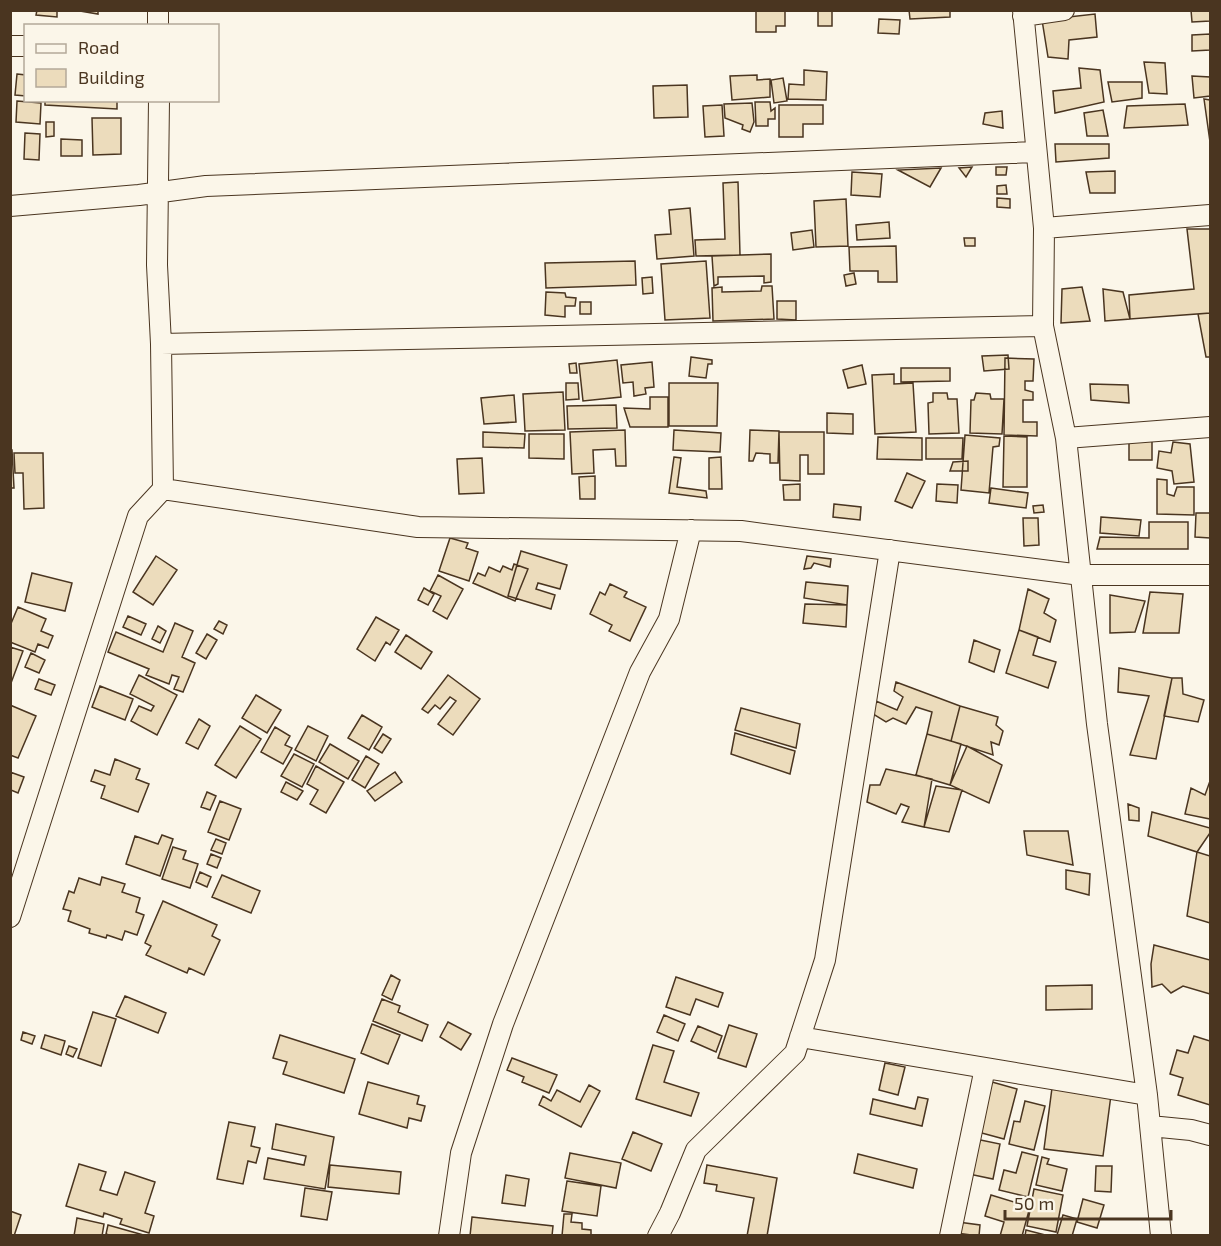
<svg xmlns="http://www.w3.org/2000/svg" width="1221" height="1246" font-family="'Exo 2',sans-serif">
<rect width="100%" height="100%" fill="#fbf6e9"/>
<path fill="#ecdcbc" stroke="#4a3520" stroke-width="1.5" d="M37,10H57V17L36,15Z
M74,10H98V14Z
M756,10H785V26H776V32H756Z
M818,10H832V26H818Z
M909,10H950V17L910,19Z
M1191,10H1210V21L1192,22Z
M1095,14L1097,37L1069,40L1068,59L1048,57L1042,20Z
M879,19L900,20L899,34L878,33Z
M1210,34V50L1192,51V35Z
M1144,62L1165,63L1167,94L1149,93Z
M1079,68L1100,70L1104,102L1055,113L1053,91L1081,88Z
M804,70L827,72L826,100L788,99L789,84L804,85Z
M17,74L26,75V96L15,95Z
M757,75V80L770,79V97L732,100L730,76Z
M1192,76L1210,77V96L1194,98Z
M783,78L787,101L774,103L771,80Z
M1108,82H1142V98L1112,102Z
M687,85L688,117L654,118L653,86Z
M1204,99L1210,100V142Z
M45,100H117V109L45,105Z
M17,101L41,103L40,124L16,122Z
M755,102H770L771,111L775,108V119H768V126H756Z
M752,103L754,122L750,132L742,129L743,125L725,118L724,104Z
M1185,104L1188,125L1124,128L1127,106Z
M722,105L724,136L705,137L703,106Z
M779,105H823V124H803V137H779Z
M1103,110L1108,136H1087L1084,113Z
M1002,111L1003,128L983,124L985,113Z
M92,118H121V154L93,155Z
M46,122H54V136L46,137Z
M25,133L40,134L39,160L24,159Z
M61,139L82,140V156H61Z
M1055,144H1109V158L1056,162Z
M972,167L966,177L959,168Z
M996,167H1007L1006,175H996Z
M941,168L930,187L898,170Z
M1115,171V193H1090L1086,172Z
M852,172L882,174L880,197L851,195Z
M738,182L740,255L696,256L695,240L725,239L723,183Z
M1006,185L1007,194H997V186Z
M997,198L1010,199V208L997,207Z
M846,199L848,246L816,247L814,201Z
M690,208L694,256L657,259L655,235L671,234L669,210Z
M889,222L890,238L857,240L856,225Z
M1187,229H1210V313L1130,319L1129,295L1194,289Z
M812,230L814,247L793,250L791,233Z
M964,238H975V246H965Z
M896,246L897,282H878V271H850L849,247Z
M771,254V282L764,283V276L718,277V284L714,286L712,256Z
M635,261L636,285L546,288L545,263Z
M706,261L710,318L665,320L661,264Z
M854,273L856,284L846,286L844,275Z
M652,277L653,293L643,294L642,278Z
M762,286H772L774,319L713,321L712,288L722,287V292L761,291Z
M1082,287L1090,321L1061,323L1062,289Z
M1103,289L1123,292L1130,319L1105,321Z
M546,292L565,293L566,297L576,298L575,306H565V317L545,315Z
M777,301H796V320L777,319Z
M580,302H591V314H580Z
M1210,313V357H1206L1198,314Z
M1008,355L1009,369L984,371L982,356Z
M691,357L712,360V364H708L706,378L689,376Z
M1005,358L1034,359L1033,381H1025V390L1033,392V400H1023V422H1037V436L1004,435Z
M617,360L621,397L583,401L579,364Z
M652,362L654,387L645,388L646,394L634,396L633,382L623,383L621,365Z
M576,363L577,373H570L569,364Z
M862,365L866,384L848,388L843,370Z
M901,368H950V381L901,382Z
M894,374V384L913,383L916,432L875,434L872,375Z
M566,383H578L579,399L566,400Z
M669,383H718L717,426H669Z
M1090,384L1128,385L1129,403L1091,400Z
M563,392L565,430L525,431L523,394Z
M933,393H947L948,399H957L959,433L929,434L928,403L933,402Z
M976,393L990,394L991,399H1004L1002,434L970,433L971,400H974Z
M514,395L516,422L484,424L481,398Z
M650,397H668V427H630L624,408L650,409Z
M616,405L617,428L568,429L567,406Z
M827,413L853,414V434L827,433Z
M625,430L626,466H616L615,449L593,450L594,473L572,474L570,432Z
M674,430L721,433L720,452L673,450Z
M750,430L779,431L778,463H770V454L756,453L753,461H749Z
M483,432L525,434L524,448L483,447Z
M779,432H824V474H808V455H800V481L780,480Z
M529,434H564V459L529,458Z
M965,435L1000,438L999,446L993,447L989,493L961,490Z
M1004,436L1027,437V487H1003Z
M878,437L922,438V460L877,459Z
M926,438H963L962,459H926Z
M1129,441H1152V460H1129Z
M1173,442L1190,444L1194,482L1174,484L1172,471L1157,468L1159,451L1171,453Z
M10,450H12L14,488H10Z
M14,453H43L44,508L24,509L23,473H15Z
M674,457L681,458L677,487L706,491L707,498L669,493Z
M721,457L722,489H709V458Z
M482,458L484,493L459,494L457,459Z
M968,461V471H950L953,462Z
M907,473L925,481L912,508L895,501Z
M595,476V499H580L579,477Z
M1157,479L1167,480V494L1174,496L1177,487H1194V515L1157,514Z
M800,484V500H784L783,485Z
M937,484L958,485L957,503L936,501Z
M991,488L1028,493L1026,508L989,503Z
M834,504L861,507L860,520L833,517Z
M1043,505L1044,512L1034,513L1033,506Z
M1196,513H1210V538L1195,537Z
M1101,517L1141,520L1139,536L1100,533Z
M1023,518H1038L1039,545L1024,546Z
M1149,522H1188V549H1097L1100,537L1149,538Z
M450,538L468,543L466,548L478,552L469,581L439,571Z
M521,551L567,565L560,589L538,583L536,589L555,595L551,609L508,596Z
M156,556L177,570L153,605L133,592Z
M807,556L831,559L830,567L814,563L811,568L804,569Z
M514,564L528,569L515,601L473,583L478,573L485,576L489,567L500,572L503,566L512,570Z
M32,573L72,583L65,611L25,602Z
M438,575L463,589L447,619L433,611L441,596L430,591Z
M806,582L848,586L847,605L804,598Z
M610,584L627,592L624,597L646,607L630,641L609,631L612,625L590,614L600,592L605,595Z
M424,588L434,594L428,605L418,600Z
M1028,589L1049,599L1044,613L1056,620L1050,642L1019,630Z
M1150,592L1183,594L1179,633H1143Z
M1110,595L1145,601L1135,632L1110,633Z
M805,604L847,605L846,627L803,623Z
M18,607L46,619L41,631L53,636L48,648L38,644L35,652L10,642V626Z
M128,616L146,624L141,635L123,627Z
M376,617L399,630L390,645L386,642L375,661L357,649Z
M219,621L227,625L223,634L214,629Z
M175,623L193,631L182,657L195,663L183,692L174,689L179,677L172,675L169,684L146,675L149,669L108,652L116,632L163,652Z
M158,626L166,631L160,643L152,639Z
M1019,630L1038,637L1033,655L1056,662L1048,688L1006,673Z
M207,634L217,640L206,659L196,653Z
M406,635L432,652L421,669L395,652Z
M974,640L1000,650L994,672L969,662Z
M10,647L23,651L11,683H10Z
M31,653L45,660L39,673L25,667Z
M1119,668L1172,678L1156,759L1130,755L1149,696L1118,692Z
M139,675L177,695L157,735L131,721L139,706L151,711L154,706L130,694Z
M448,675L480,699L453,735L438,724L456,701L450,697L440,709L435,705L428,713L422,709Z
M1172,678H1182L1183,694L1204,700L1198,722L1164,716Z
M39,679L55,685L51,695L35,689Z
M896,682L960,706L951,741L927,734L932,712L916,707L906,724L893,718L886,722L873,714L876,701L897,710L903,697L894,691Z
M100,686L133,699L125,720L92,707Z
M256,695L281,710L267,733L242,718Z
M10,705L36,716L18,758L10,755Z
M960,706L998,717L996,725L1003,731L999,745L991,742L993,755L951,741Z
M741,708L800,724L796,748L735,730Z
M362,715L382,727L369,750L348,738Z
M199,719L210,726L198,749L186,743Z
M240,726L261,739L236,778L215,765Z
M308,726L328,736L316,761L295,750Z
M275,727L290,736L285,745L292,748L283,764L261,752Z
M735,733L795,751L790,774L731,754Z
M383,734L391,739L382,753L374,748Z
M927,734L961,744L950,785L916,775Z
M330,744L359,761L348,779L319,762Z
M967,746L1002,765L989,803L950,785Z
M294,754L314,764L302,787L281,776Z
M366,756L379,764L365,788L352,780Z
M115,759L140,769L136,779L149,784L138,812L101,798L105,786L91,781L95,770L110,775Z
M316,766L344,782L326,813L310,804L318,790L307,784Z
M886,769L932,779L924,827L902,822L909,807L901,804L896,814L867,802L870,785H880Z
M10,772L24,777L18,793L11,790L10,793Z
M395,772L402,782L375,801L367,791Z
M1210,781V819L1185,814L1191,788L1205,795Z
M286,782L303,791L297,800L281,792Z
M936,786L962,790L949,832L924,827Z
M207,792L216,796L210,810L201,807Z
M220,801L241,809L229,840L208,832Z
M1128,804L1139,808V821L1129,820Z
M1152,812L1210,828V833L1197,852L1148,836Z
M1024,831H1068L1073,865L1027,855Z
M162,835L173,839L160,876L126,864L135,836L158,844Z
M216,839L226,843L222,854L211,850Z
M173,847L186,851L183,859L198,864L190,888L162,879Z
M1197,852L1210,856V923L1187,916Z
M211,854L221,858L217,868L207,864Z
M1066,870L1090,874L1089,895L1066,889Z
M200,872L211,877L207,887L196,882Z
M222,875L260,891L251,913L212,897Z
M102,877L125,884L122,892L140,898L136,912L144,915L137,935L125,931L122,940L107,935L106,938L89,933L90,929L68,921L71,911L63,909L69,891L74,893L79,878L100,885Z
M163,901L217,925L212,936L220,940L204,975L189,968L187,973L146,955L151,946L145,943Z
M1154,945L1210,960V994L1183,986L1171,993L1162,984L1152,987L1151,964Z
M391,975L400,980L392,1000L382,995Z
M676,977L723,993L718,1007L696,999L690,1015L666,1007Z
M1092,985V1009L1046,1010V986Z
M125,996L166,1013L158,1033L116,1016Z
M382,999L400,1006L398,1012L428,1025L422,1041L373,1021Z
M93,1012L116,1019L101,1066L78,1058Z
M664,1015L685,1024L678,1041L657,1032Z
M448,1022L471,1034L461,1050L440,1037Z
M372,1024L400,1035L388,1064L361,1053Z
M729,1025L757,1034L746,1067L718,1058Z
M698,1026L722,1036L716,1052L691,1041Z
M23,1032L35,1036L32,1044L21,1040Z
M45,1035L65,1041L61,1055L41,1048Z
M280,1035L355,1059L344,1093L283,1074L287,1062L273,1058Z
M1194,1036L1210,1041V1105L1178,1095L1183,1078L1170,1074L1177,1050L1188,1053Z
M653,1045L674,1051L664,1082L699,1093L691,1116L636,1099Z
M69,1046L77,1049L73,1057L66,1054Z
M512,1058L557,1075L549,1093L522,1082L524,1077L507,1070Z
M885,1063L905,1067L898,1095L879,1090Z
M368,1082L419,1096L417,1104L425,1106L421,1121L409,1118L407,1128L359,1114Z
M992,1082L1017,1089L1004,1139L978,1132Z
M589,1085L600,1091L581,1127L539,1105L543,1096L551,1101L557,1090L580,1102Z
M1052,1088L1111,1095L1103,1156L1044,1149Z
M918,1097L928,1099L922,1126L870,1114L873,1099L915,1109Z
M1025,1101L1045,1106L1034,1150L1009,1144L1014,1121L1020,1122Z
M229,1122L255,1127L251,1146L260,1148L256,1163L248,1161L243,1184L217,1179Z
M276,1124L334,1137L325,1189L264,1179L268,1158L304,1165L306,1156L272,1149Z
M633,1132L662,1144L651,1171L622,1159Z
M971,1138L1000,1144L993,1179L964,1173Z
M1022,1152L1038,1156L1028,1197L999,1190L1004,1170L1016,1173Z
M570,1153L621,1163L616,1188L565,1178Z
M858,1154L917,1169L913,1188L854,1173Z
M1042,1157L1049,1159L1047,1164L1067,1169L1062,1191L1036,1185Z
M79,1164L106,1172L100,1190L117,1195L125,1172L155,1182L145,1213L154,1216L149,1233L120,1224L122,1219L104,1213L103,1217L66,1206Z
M330,1165L401,1172L399,1194L328,1187Z
M707,1165L777,1178L767,1236H747L754,1198L716,1191L717,1185L704,1183Z
M1096,1166H1112L1111,1192L1095,1191Z
M506,1175L529,1179L525,1206L502,1203Z
M567,1181L601,1186L597,1216L562,1211Z
M305,1188L332,1192L327,1220L301,1216Z
M1034,1189L1063,1195L1056,1232L1027,1226Z
M991,1195L1030,1207L1022,1236H1000L1004,1222L985,1216Z
M1083,1199L1104,1205L1097,1228L1077,1222Z
M10,1211L21,1215L14,1236H10Z
M564,1214H572L571,1222L582,1223V1229L591,1230V1236H562Z
M1063,1215L1077,1219L1072,1236L1057,1235Z
M472,1217L553,1226L552,1236H470Z
M77,1218L104,1224L102,1236H74Z
M958,1222L980,1225L979,1236L956,1233Z
M108,1225L147,1236H112L106,1234Z
M1026,1230L1049,1236H1025Z"/>
<g fill="none" stroke-linecap="round" stroke-linejoin="round">
<g stroke="#4a3520" stroke-width="22">
<path id="street" d="M158,10V26
M1023,10L1044,228L1043,326L1066,438L1097,724L1147,1095L1161,1236
M1023,16L1064,10
M10,46H26
M10,206L139,195L206,186L1035,152
M1044,228L1210,215
M161,344L1043,326
M1066,438L1210,427
M163,489L418,527L741,531L1081,575H1210
M10,917L138,516L163,489L161,344L157,265L159,100
M800,1037L1147,1095
M1150,1126L1191,1130L1210,1135
M449,1236L461,1153L503,1024L640,672L669,619L691,530
M658,1236L670,1213L696,1150L795,1053L825,960L890,550
M950,1236L985,1068"/>
</g>
<use href="#street" stroke="#fbf6e9" stroke-width="20"/>
</g>
<rect width="1221" height="1246" fill="none" stroke="#4a3520" stroke-width="24"/>
<rect x="24" y="24" width="195" height="78" fill="#fbf6e9" stroke="#b4a999" stroke-width="1.5"/>
<rect x="36" y="44" width="30" height="9" fill="#fbf6e9" stroke="#b4a999" stroke-width="1.5"/>
<text x="78" y="54" font-size="18" fill="#4a3520">Road</text>
<rect x="36" y="69" width="30" height="18" fill="#ecdcbc" stroke="#b4a999" stroke-width="1.5"/>
<text x="78" y="84" font-size="18" fill="#4a3520">Building</text>
<path d="M1005 1210v9h166v-9" fill="none" stroke="#4a3520" stroke-width="3"/>
<text x="1014" y="1210" font-size="18" fill="#4a3520" stroke="#fbf6e9" stroke-width="4.5" paint-order="stroke">50 m</text>
</svg>
